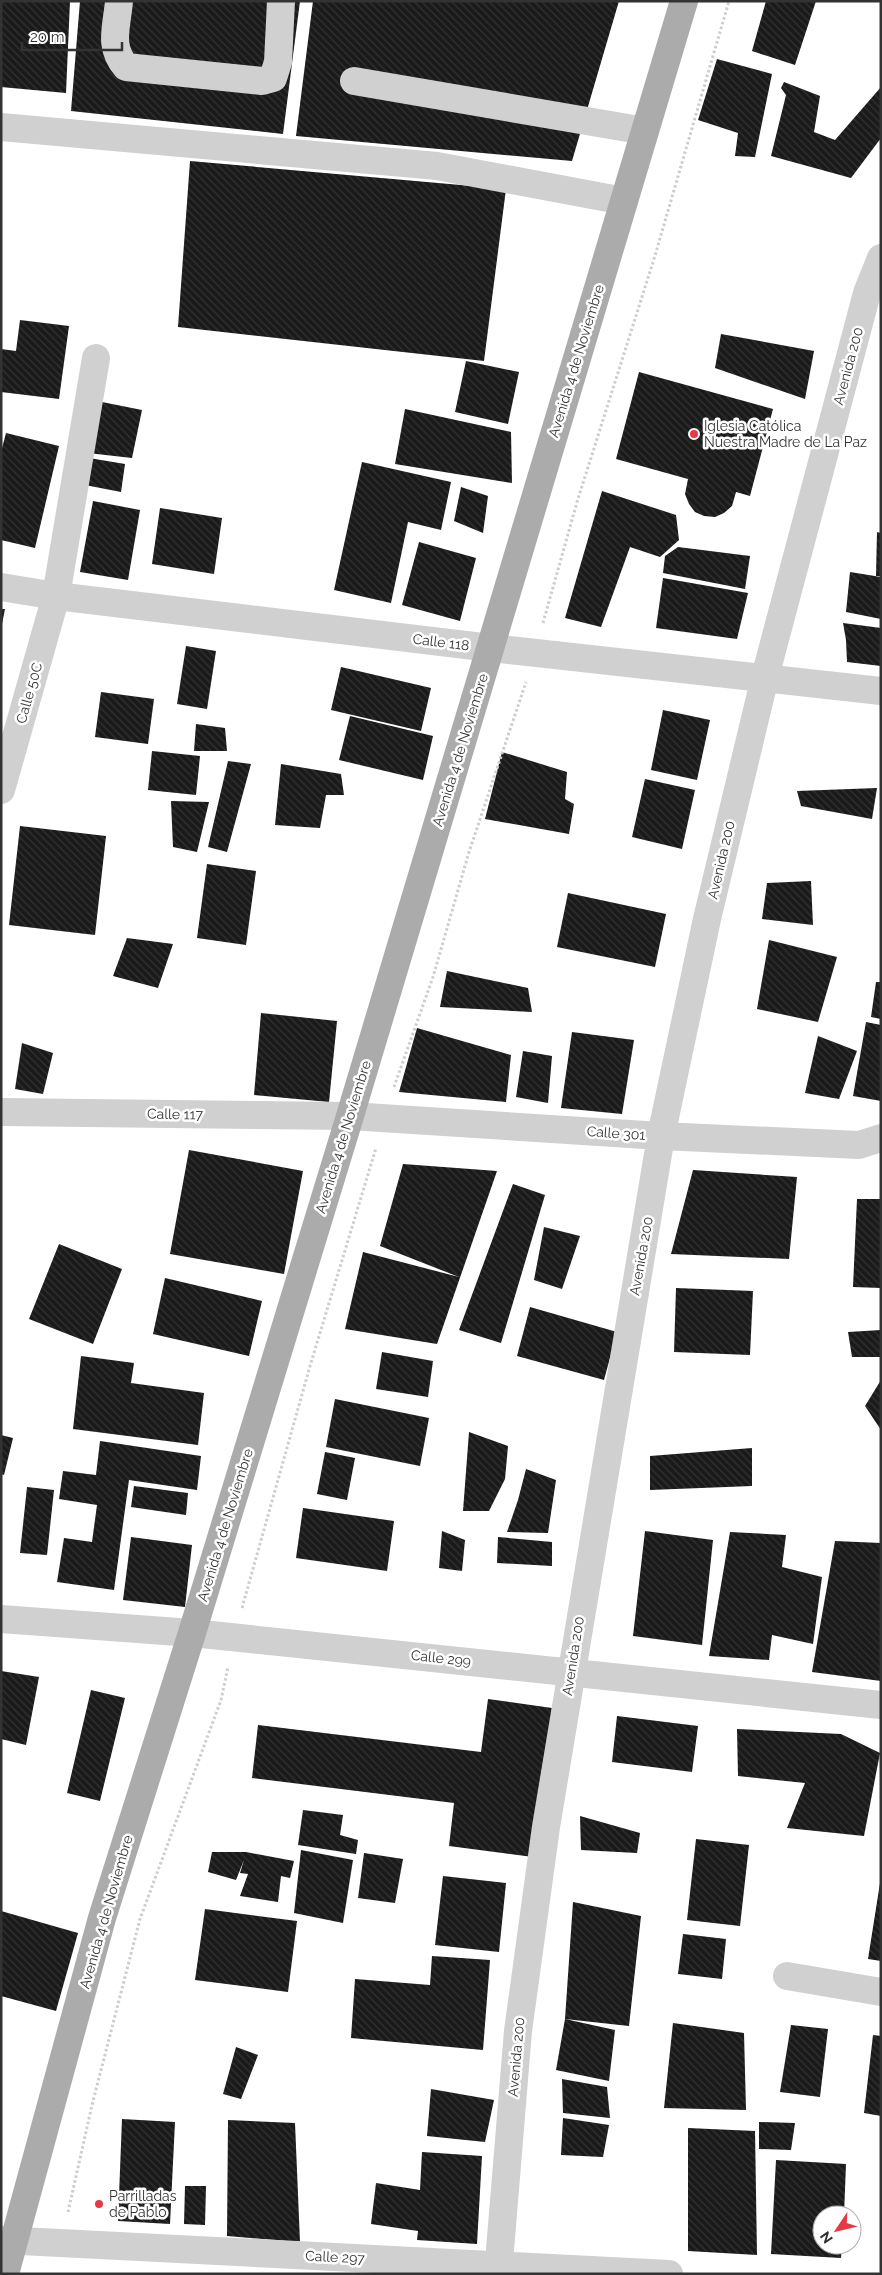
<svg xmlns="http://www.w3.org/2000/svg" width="882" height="2275" font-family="Raleway,sans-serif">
<defs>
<pattern id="building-back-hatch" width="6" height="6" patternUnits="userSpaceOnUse" patternTransform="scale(1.25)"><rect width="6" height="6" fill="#1a1a1a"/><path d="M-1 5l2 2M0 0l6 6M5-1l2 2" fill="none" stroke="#333"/></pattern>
</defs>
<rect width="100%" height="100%" fill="#fff"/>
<path fill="url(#building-back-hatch)" d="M1,1H70L66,93L1,87Z
M80,1H300L283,134L71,111Z
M313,1H619L572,161L296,136Z
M766,1H816L795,65L752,51Z
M717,59L772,74L755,157L735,156L738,133L698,120Z
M784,82L820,96L814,132L835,140L881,87V138L851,178L771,156L786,95L781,88Z
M190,161L506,189L484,361L178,327Z
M20,320L69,326L59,399L1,392V349L16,351Z
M721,334L814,351L805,399L715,368Z
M466,361L519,372L508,424L455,412Z
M639,372L773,409L750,496L736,492L732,506L724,513L715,517L704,516L695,512L689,504L685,494L688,479L616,459Z
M97,401L142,410L132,458L88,453Z
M405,409L511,432L512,483L395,464Z
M6,433L59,446L35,548L1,540V452Z
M89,458L125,464L121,492L85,485Z
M362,462L451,482L441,530L408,522L391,603L334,590Z
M461,487L488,496L483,533L454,521Z
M602,491L676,515L679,540L660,557L630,547L601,627L565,618Z
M93,501L140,510L128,580L80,572Z
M160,508L222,518L214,574L152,564Z
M877,532L881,533V576H876Z
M419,542L476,558L460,621L402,605Z
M678,547L750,556L745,589L663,573L665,556Z
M850,572L881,577V619L846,612Z
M663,578L748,593L737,639L656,628Z
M1,609H5L2,624H1Z
M843,623L881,628V666L847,662L846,640Z
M186,646L216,651L207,709L177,704Z
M341,667L431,688L421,731L331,710Z
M101,692L154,699L148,744L95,737Z
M663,710L710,720L697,780L651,770Z
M350,716L433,736L423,780L339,760Z
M196,724L225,728L227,751H194Z
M152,751L200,756L196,795L148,790Z
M502,752L567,772L565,799L574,804L569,834L485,819Z
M228,761L251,764L227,852L208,847Z
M281,764L341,774L344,795H326L320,828L275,825Z
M645,779L695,790L682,849L632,837Z
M877,788L872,819L801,806L797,791Z
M171,801L209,802L197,852L173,847Z
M20,826L106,836L95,935L9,925Z
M207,864L256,871L246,945L197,938Z
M811,881L813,925L762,919L767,883Z
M568,893L666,914L655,967L557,947Z
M127,938L173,944L158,988L113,976Z
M769,940L837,957L818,1022L757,1009Z
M447,971L528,988L532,1012L440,1007Z
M876,982H881V1019L871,1017Z
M261,1013L337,1021L329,1102L254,1095Z
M866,1022L881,1025V1101L853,1096Z
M417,1028L511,1055L506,1102L399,1092Z
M572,1032L634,1040L622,1114L561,1108Z
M818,1036L857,1051L839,1099L805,1093Z
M22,1043L53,1053L43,1094L15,1089Z
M523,1051L552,1056L548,1103L516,1097Z
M189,1150L303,1171L284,1274L170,1254Z
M403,1164L497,1171L437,1344L345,1329L363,1252L459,1277L380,1246Z
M693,1170L797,1177L789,1259L671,1254Z
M513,1184L545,1195L501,1343L459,1330Z
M857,1199H881V1288L853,1287Z
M544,1227L580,1236L562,1289L534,1280Z
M59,1244L122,1269L93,1344L29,1319Z
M165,1278L262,1301L249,1356L153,1334Z
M676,1288L753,1291L750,1355L674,1352Z
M530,1307L617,1332L604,1380L517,1356Z
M881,1330V1357H852L848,1332Z
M382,1352L433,1361L428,1397L376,1389Z
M81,1356L134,1363L131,1383L204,1393L198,1445L73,1429Z
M881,1380V1430L865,1406Z
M335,1399L429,1418L420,1466L326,1447Z
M469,1432L508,1446L505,1479L489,1511H463Z
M1,1435L13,1438L4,1475L1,1474Z
M100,1441L201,1456L197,1490L129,1480L114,1590L57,1582L64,1538L92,1542L97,1505L59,1499L63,1471L96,1475Z
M752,1448V1486L650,1490V1456Z
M325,1452L355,1458L347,1500L317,1494Z
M526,1469L556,1480L548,1533L507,1532L518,1500Z
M134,1486L188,1493L186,1515L131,1507Z
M27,1487L54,1490L47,1555L20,1553Z
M303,1508L394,1521L387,1571L296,1558Z
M442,1531L465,1540L462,1571L439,1568Z
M645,1531L713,1540L702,1645L633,1636Z
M730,1532L786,1535L782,1567L822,1577L813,1644L772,1635L769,1660L709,1656Z
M131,1537L192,1545L185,1607L123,1600Z
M498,1537L552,1542V1566L497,1563Z
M835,1541L881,1543V1681L812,1672Z
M1,1671L39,1677L26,1745L1,1739Z
M91,1690L125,1698L100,1801L67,1793Z
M488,1699L552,1708L533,1857L449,1846L454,1803L252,1778L258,1725L481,1752Z
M617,1716L698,1726L692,1772L612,1762Z
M737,1729L841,1734L880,1753L864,1836L787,1828L805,1783L738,1776Z
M303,1810L343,1815L340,1835L358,1840L356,1854L298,1845Z
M580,1816L640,1833L637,1853L581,1850Z
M696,1839L749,1845L740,1926L687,1920Z
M301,1850L353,1860L343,1923L294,1913Z
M212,1852H246L294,1861L290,1878L281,1876L278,1902L240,1896L248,1874L240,1873L244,1860L236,1880L208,1872Z
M364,1853L403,1859L395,1903L358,1898Z
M443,1876L506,1883L499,1952L435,1945Z
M880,1883H881V1961L868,1959Z
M573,1902L641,1916L629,2026L565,2019L615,2030L609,2081L556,2070L565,2019Z
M205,1909L297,1921L288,1992L195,1980Z
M1,1911L78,1933L56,2011L1,1996Z
M683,1934L726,1939L722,1979L678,1974Z
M432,1956L490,1960L483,2050L351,2038L355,1979L430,1985Z
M673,2023L744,2033L746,2110L664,2108Z
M791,2025L828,2029L820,2097L780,2092Z
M873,2035L881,2036V2116L864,2113Z
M236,2047L258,2055L241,2099L223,2094Z
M562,2079L607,2087L610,2118L563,2113Z
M431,2089L494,2100L485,2142L427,2136Z
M563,2118L609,2125L603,2157L561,2155Z
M122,2119L175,2122L170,2224L118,2221Z
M228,2120L295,2123L300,2242L227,2236Z
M759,2122L795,2123L791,2150L759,2149Z
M688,2128L755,2131L757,2255L688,2251Z
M422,2152L482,2156L477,2244L417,2240L418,2231L371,2224L376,2183L420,2190Z
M776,2160L846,2164L844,2215H822V2245H842L841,2258L771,2254Z
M185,2186H206L205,2225L184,2224Z"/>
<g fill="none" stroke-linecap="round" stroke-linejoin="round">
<path stroke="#cdcdcd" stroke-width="3" stroke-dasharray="2.5 2.5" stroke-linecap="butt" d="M543,623L577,502L654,259L729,1
M394,1087L433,977L469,852L526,682
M242,1608L310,1366L376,1148
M68,2212L92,2105L140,1919L221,1700L228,1667"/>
<path stroke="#d0d0d0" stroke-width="28" d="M119,1C117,27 108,46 126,67L262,81L273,78L278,62L281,1
M354,81L645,131
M1,127L437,166L624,201
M1,587L56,596L491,648L881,691
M1,790L56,596L96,358
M1,1112L350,1116L661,1136L859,1145L881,1138
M1,1619L192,1633L881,1705
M787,1976L881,1992
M1,2240L669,2274
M498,2274L518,2031L546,1827L661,1136L707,919L765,677L867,293L881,258"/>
<path stroke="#ababab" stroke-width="28" d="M5,2274L102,1918L192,1633L350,1116L684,1"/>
</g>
<g fill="#e63946" stroke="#fff" stroke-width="2">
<circle cx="694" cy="434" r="5"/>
<circle cx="99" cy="2204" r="5"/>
</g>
<g text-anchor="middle" stroke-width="5" stroke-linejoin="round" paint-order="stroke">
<g font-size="14" fill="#333" stroke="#fff">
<text transform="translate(576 361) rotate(-73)" y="5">Avenida 4 de Noviembre</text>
<text transform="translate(848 366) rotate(-75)" y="5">Avenida 200</text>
<text transform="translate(441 642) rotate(7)" y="5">Calle 118</text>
<text transform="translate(29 693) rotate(-74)" y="5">Calle 50C</text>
<text transform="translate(460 750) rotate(-73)" y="5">Avenida 4 de Noviembre</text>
<text transform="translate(721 860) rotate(-77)" y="5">Avenida 200</text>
<text transform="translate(175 1114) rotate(1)" y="5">Calle 117</text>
<text transform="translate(616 1133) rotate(4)" y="5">Calle 301</text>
<text transform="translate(343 1137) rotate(-73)" y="5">Avenida 4 de Noviembre</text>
<text transform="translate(641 1256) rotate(-80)" y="5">Avenida 200</text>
<text transform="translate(225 1525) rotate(-73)" y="5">Avenida 4 de Noviembre</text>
<text transform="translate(573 1656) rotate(-81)" y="5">Avenida 200</text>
<text transform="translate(441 1658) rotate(6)" y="5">Calle 299</text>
<text transform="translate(106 1912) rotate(-74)" y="5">Avenida 4 de Noviembre</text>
<text transform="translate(516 2057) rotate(-85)" y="5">Avenida 200</text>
<text transform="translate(335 2257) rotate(3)" y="5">Calle 297</text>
</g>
<g font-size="14" fill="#333" stroke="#fff" text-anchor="start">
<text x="704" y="431">Iglesia Católica<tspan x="704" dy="16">Nuestra Madre de La Paz</tspan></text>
<text x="109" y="2201">Parrilladas<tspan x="109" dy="16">de Pablo</tspan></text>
</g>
</g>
<rect width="882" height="2275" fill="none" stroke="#333333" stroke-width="5"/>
<g transform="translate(837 2230) rotate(235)"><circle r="24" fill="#ffffff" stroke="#adadad"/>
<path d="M0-4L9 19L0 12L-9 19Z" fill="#e63946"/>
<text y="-8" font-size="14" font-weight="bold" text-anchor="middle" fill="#333333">N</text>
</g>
<path d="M22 42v8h100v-8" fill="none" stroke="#333333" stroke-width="2.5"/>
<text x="30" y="42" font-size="15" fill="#333333" stroke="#ffffff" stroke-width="4" paint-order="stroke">20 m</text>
</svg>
